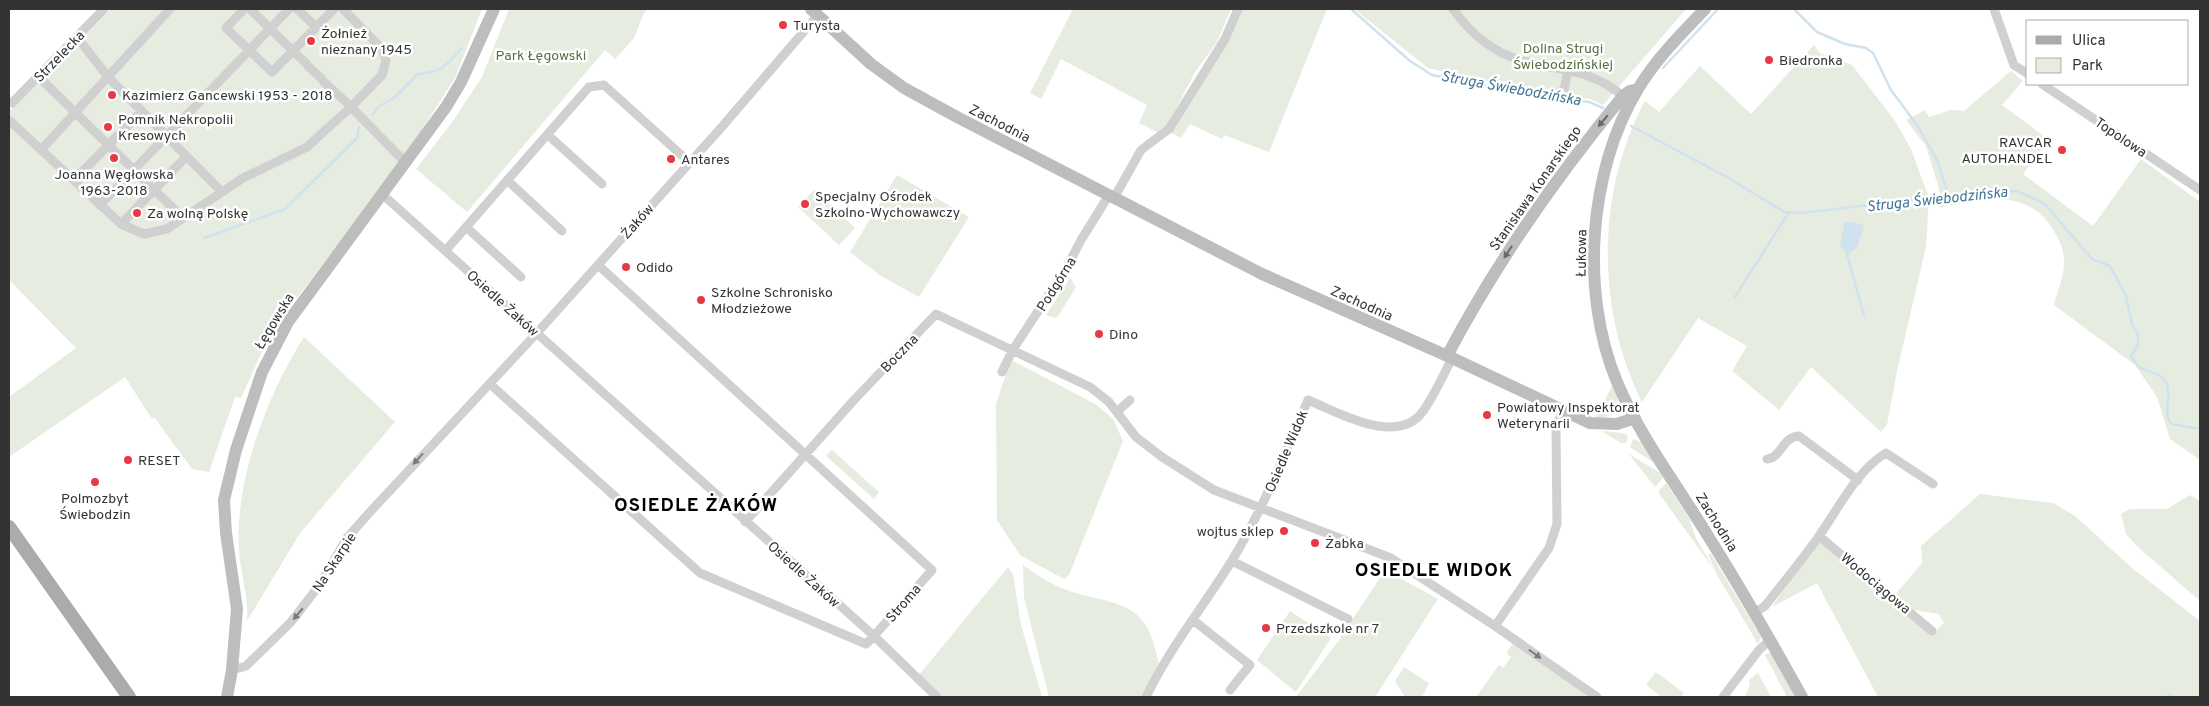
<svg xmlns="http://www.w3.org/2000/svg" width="2209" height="706" font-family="Overpass,sans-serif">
<rect width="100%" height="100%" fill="#fff"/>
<path fill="#e6ecdf" d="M111,9H482L456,76L409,150L271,332L241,398L235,397L209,472L192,469L154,417L152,419L125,377L9,457V397L76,348L9,280V111Z
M509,9H648L644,13L634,38L615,59L605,50L467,212L416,169L453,121L482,77Z
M1073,9H1231L1217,42L1195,72L1167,126L1159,133L1139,123L1147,105L1061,59L1041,99L1030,93Z
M1241,9H1327L1269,152L1224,135L1222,139L1190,124L1181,138L1169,132Z
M1354,9H1686L1603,105L1590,99L1504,85L1428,68Z
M1814,45L1820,53L1852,65L1895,121L1911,149L1929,198L1926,247L1897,371L1887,425L1881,432L1811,367L1779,410L1732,371L1747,346L1698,318L1642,402C1596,310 1596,192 1645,101L1659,112L1700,66L1751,114Z
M2011,71L2023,81L2002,105L2049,140L2023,174L2093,226L2141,159L2200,202V460L2170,439L2157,397L2135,365L2054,305C2057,292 2064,277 2064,264C2065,250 2059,239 2052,228C2027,188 1979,198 1940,208L1939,189L1926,146L1906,120L1925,110L1929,117L1951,110L1964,111Z
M897,175L969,217L919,297L881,276L850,252Z
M814,190L855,228L839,245L798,207Z
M1070,278L1076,287L1058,316L1055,318L1046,315Z
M304,337L395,422L300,533L247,621C249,596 240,573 239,549C235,479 267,395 304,337Z
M1013,361L1097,405L1113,419L1123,441L1069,575L1064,579L1020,555L997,520L996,404L1009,365Z
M1612,386C1623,405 1618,418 1595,418Z
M1601,431L1623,433L1628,435L1626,443H1621Z
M1633,439L1643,443L1656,464L1630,447Z
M832,450L879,492L874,499L826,456Z
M1629,454L1660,473L1663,478L1655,487Z
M1666,483L1689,518L1696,538L1715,571L1658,492Z
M1980,494L2053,503L2075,516L2132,568L2200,621V697H1878L1817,583L1772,607L1813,545L1821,542L1931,635L1944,623L1939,614L1915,610L1895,595L1922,563L1921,546Z
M2190,495L2200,501V601L2139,548L2126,534L2121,514L2130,509H2167Z
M1708,554H1711L1761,637L1758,644L1717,575Z
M1023,565C1040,577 1056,588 1076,593C1099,600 1126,601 1143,621C1152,632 1155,649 1159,663L1141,697H1049L1024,597Z
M1008,567L1013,574L1021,625L1042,697H942L919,675Z
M1385,570L1438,599L1375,697H1296L1339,640Z
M1290,611L1331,638L1296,692L1257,660Z
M1514,642L1591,697H1476L1499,665L1503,668L1511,657L1506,653Z
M1771,652L1795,697H1787L1765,655Z
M1404,667L1429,683L1422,697H1405L1395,681Z
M1656,672L1684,693L1681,697H1662L1646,685Z
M1758,673L1771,697H1745L1750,684L1749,680Z"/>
<path fill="#cfe2ee" d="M1845,221L1864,225L1857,248L1847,254L1840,245Z"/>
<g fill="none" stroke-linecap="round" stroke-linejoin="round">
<path stroke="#cfe2ee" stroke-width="2.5" d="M1351,9L1410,61L1432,75L1528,94L1589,102L1603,108
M1794,9L1817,32L1845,44L1866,48L1873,53L1891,90L1917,125L1937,160L1949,197
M1663,68L1718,9
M372,115L378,107L395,97L418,74C441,73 447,65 462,48
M1631,126L1725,176L1784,212L1801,213L1973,193L2017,191L2045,204L2092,259L2110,266L2126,296L2132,324L2138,335V345L2131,356C2133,359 2136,363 2138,366C2146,372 2160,372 2166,382C2173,396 2162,411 2171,424L2200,429
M204,238L285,209L357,138L359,127
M1847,254L1864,316
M1735,297L1789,212
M2168,694L2174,697"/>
<path stroke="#d0d0d0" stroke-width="9" d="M244,9L226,28L272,72L334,9
M250,9L295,53
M297,9L316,27
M1453,9C1470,33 1494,53 1523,61C1563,72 1589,68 1623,96
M1994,9L2014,65L2028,74
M77,37L108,77L221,191
M296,54L307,64
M308,66L322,79
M39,77L183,218
M323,81L346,102
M2042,84L2200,190
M1564,90L1568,70
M12,103L104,9
M348,104L406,163
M10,121L121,224L144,234L167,229L243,178L307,147L351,107L382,75L386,60L382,49L343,9
M548,135L602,184
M41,150L170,9
M74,180L142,111
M507,180L562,231
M382,194L874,636L937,697
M1114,198L1141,150L1169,129L1225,39L1238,9
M100,205L289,9
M121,224L186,157
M466,227L521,277
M446,250L589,87L604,85L689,162
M1002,372L1012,351L1067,267L1081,240L1109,195
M490,384L700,573L866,644L874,636L932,570L598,265
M1117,412L1130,400
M1767,459C1781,458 1783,436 1799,436L1858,480
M745,522L854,400L936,314L1090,387L1109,402L1136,437L1162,457L1214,490L1391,558L1495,626L1549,548L1557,524L1556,428L1562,411
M1819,536L1932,631
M1232,561L1348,619
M1754,613L1765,606C1783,583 1802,560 1819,536C1839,508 1856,471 1886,453L1933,484
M1193,620L1250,665L1230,690
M1495,626L1597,697
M232,670L246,666L291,622L318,587L347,538L369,513L536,334L720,129L818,15
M1146,697C1169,649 1203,607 1231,562C1263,510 1284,455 1308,400C1337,412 1389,442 1417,418C1428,409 1445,372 1452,358
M1723,697L1759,650L1770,640"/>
<path stroke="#bdbdbd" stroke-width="12" d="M811,9L871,64L904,88L957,117L1262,274L1452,358L1590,423L1617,424L1635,418
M1705,9C1681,34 1656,59 1638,89C1588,171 1580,294 1617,382C1640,437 1677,485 1708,536C1741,588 1772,643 1802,697
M1447,356C1496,263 1556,177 1623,96L1630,91L1638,89
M227,697L232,670L237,609L226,533L224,500L236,450L262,372L288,322L446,107L461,82L494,9"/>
<path stroke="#ababab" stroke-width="14" d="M9,527L129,697"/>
</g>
<defs><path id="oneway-solid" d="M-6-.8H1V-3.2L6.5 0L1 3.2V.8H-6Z" transform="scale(1.25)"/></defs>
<g fill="#6a6a6a">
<use href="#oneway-solid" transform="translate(1603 121) rotate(130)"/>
<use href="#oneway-solid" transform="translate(1508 252) rotate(123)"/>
</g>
<g fill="#7a7a7a">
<use href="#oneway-solid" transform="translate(418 459) rotate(132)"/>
<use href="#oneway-solid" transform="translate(298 614) rotate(130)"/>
<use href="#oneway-solid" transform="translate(1535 654) rotate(35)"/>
</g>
<g fill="#e63946" stroke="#fff" stroke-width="2">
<circle cx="783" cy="25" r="5"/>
<circle cx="311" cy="41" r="5"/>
<circle cx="1769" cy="60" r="5"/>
<circle cx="112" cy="95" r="5"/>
<circle cx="108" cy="127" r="5"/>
<circle cx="2062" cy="150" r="5"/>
<circle cx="114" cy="158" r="5"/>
<circle cx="671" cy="159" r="5"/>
<circle cx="805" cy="204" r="5"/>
<circle cx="137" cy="213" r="5"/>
<circle cx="626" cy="267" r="5"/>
<circle cx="701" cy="300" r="5"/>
<circle cx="1099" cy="334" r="5"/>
<circle cx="1487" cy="415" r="5"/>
<circle cx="128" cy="460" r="5"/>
<circle cx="95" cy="482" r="5"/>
<circle cx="1284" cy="531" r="5"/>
<circle cx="1315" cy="543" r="5"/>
<circle cx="1266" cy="628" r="5"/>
</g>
<g text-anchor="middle" stroke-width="5" stroke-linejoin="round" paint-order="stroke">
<g font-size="14" fill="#333" stroke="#fff" text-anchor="start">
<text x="793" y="30">Turysta</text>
<text x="321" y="38">Żołnież<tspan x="321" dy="16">nieznany 1945</tspan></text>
<text x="1779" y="65">Biedronka</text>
<text x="122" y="100">Kazimierz Gancewski 1953 - 2018</text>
<text x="118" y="124">Pomnik Nekropolii<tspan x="118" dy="16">Kresowych</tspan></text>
<text x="2052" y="147" text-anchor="end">RAVCAR<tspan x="2052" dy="16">AUTOHANDEL</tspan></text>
<text x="681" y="164">Antares</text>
<text x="114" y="179" text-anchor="middle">Joanna Węgłowska<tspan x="114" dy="16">1963-2018</tspan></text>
<text x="815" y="201">Specjalny Ośrodek<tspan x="815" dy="16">Szkolno-Wychowawczy</tspan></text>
<text x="147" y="218">Za wolną Polskę</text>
<text x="636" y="272">Odido</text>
<text x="711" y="297">Szkolne Schronisko<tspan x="711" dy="16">Młodzieżowe</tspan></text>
<text x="1109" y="339">Dino</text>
<text x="1497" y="412">Powiatowy Inspektorat<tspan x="1497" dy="16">Weterynarii</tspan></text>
<text x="138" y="465">RESET</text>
<text x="95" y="503" text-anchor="middle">Polmozbyt<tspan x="95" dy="16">Świebodzin</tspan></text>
<text x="1274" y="536" text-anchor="end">wojtus sklep</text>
<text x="1325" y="548">Żabka</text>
<text x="1276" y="633">Przedszkole nr 7</text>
</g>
<g font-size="14" fill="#56703f" stroke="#fff">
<text x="1563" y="53">Dolina Strugi<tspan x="1563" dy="16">Świebodzińskiej</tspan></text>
<text x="541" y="60">Park Łęgowski</text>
</g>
<g font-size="14" fill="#333" stroke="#fff">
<text transform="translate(59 56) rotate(-46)" y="5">Strzelecka</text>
<text transform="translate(1000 123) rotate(27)" y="5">Zachodnia</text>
<text transform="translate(2121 137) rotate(34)" y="5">Topolowa</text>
<text transform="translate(1535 188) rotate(-55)" y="5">Stanisława Konarskiego</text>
<text transform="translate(637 221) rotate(-48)" y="5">Żaków</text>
<text transform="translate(1581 253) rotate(-89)" y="5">Łukowa</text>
<text transform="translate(1056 284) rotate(-58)" y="5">Podgórna</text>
<text transform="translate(503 303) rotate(42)" y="5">Osiedle Żaków</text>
<text transform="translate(1362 303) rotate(24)" y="5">Zachodnia</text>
<text transform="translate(274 321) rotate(-59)" y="5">Łęgowska</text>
<text transform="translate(899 353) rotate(-46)" y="5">Boczna</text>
<text transform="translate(1286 451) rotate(-67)" y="5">Osiedle Widok</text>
<text transform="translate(1717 522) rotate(58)" y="5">Zachodnia</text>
<text transform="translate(334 562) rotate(-57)" y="5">Na Skarpie</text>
<text transform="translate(804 574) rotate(42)" y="5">Osiedle Żaków</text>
<text transform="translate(1876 583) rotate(40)" y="5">Wodociągowa</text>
<text transform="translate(903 603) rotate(-49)" y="5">Stroma</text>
</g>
<g font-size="15" font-style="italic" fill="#3f7597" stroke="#fff">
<text transform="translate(1511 88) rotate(10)" y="5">Struga Świebodzińska</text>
<text transform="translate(1937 199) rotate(-6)" y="5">Struga Świebodzińska</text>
</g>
<g font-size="19" font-weight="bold" letter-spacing="1" fill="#000" stroke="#fff">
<text x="696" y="511">OSIEDLE ŻAKÓW</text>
<text x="1434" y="576">OSIEDLE WIDOK</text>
</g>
</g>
<rect width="2209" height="706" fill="none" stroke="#333333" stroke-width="20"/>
<rect x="2026" y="20" width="162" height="65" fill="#ffffff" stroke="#adadad"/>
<rect x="2036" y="36" width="25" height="8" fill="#ababab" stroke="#adadad"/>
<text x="2072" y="45" font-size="15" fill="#333333">Ulica</text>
<rect x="2036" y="58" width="25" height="15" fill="#e6ecdf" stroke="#adadad"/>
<text x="2072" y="70" font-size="15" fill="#333333">Park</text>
</svg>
